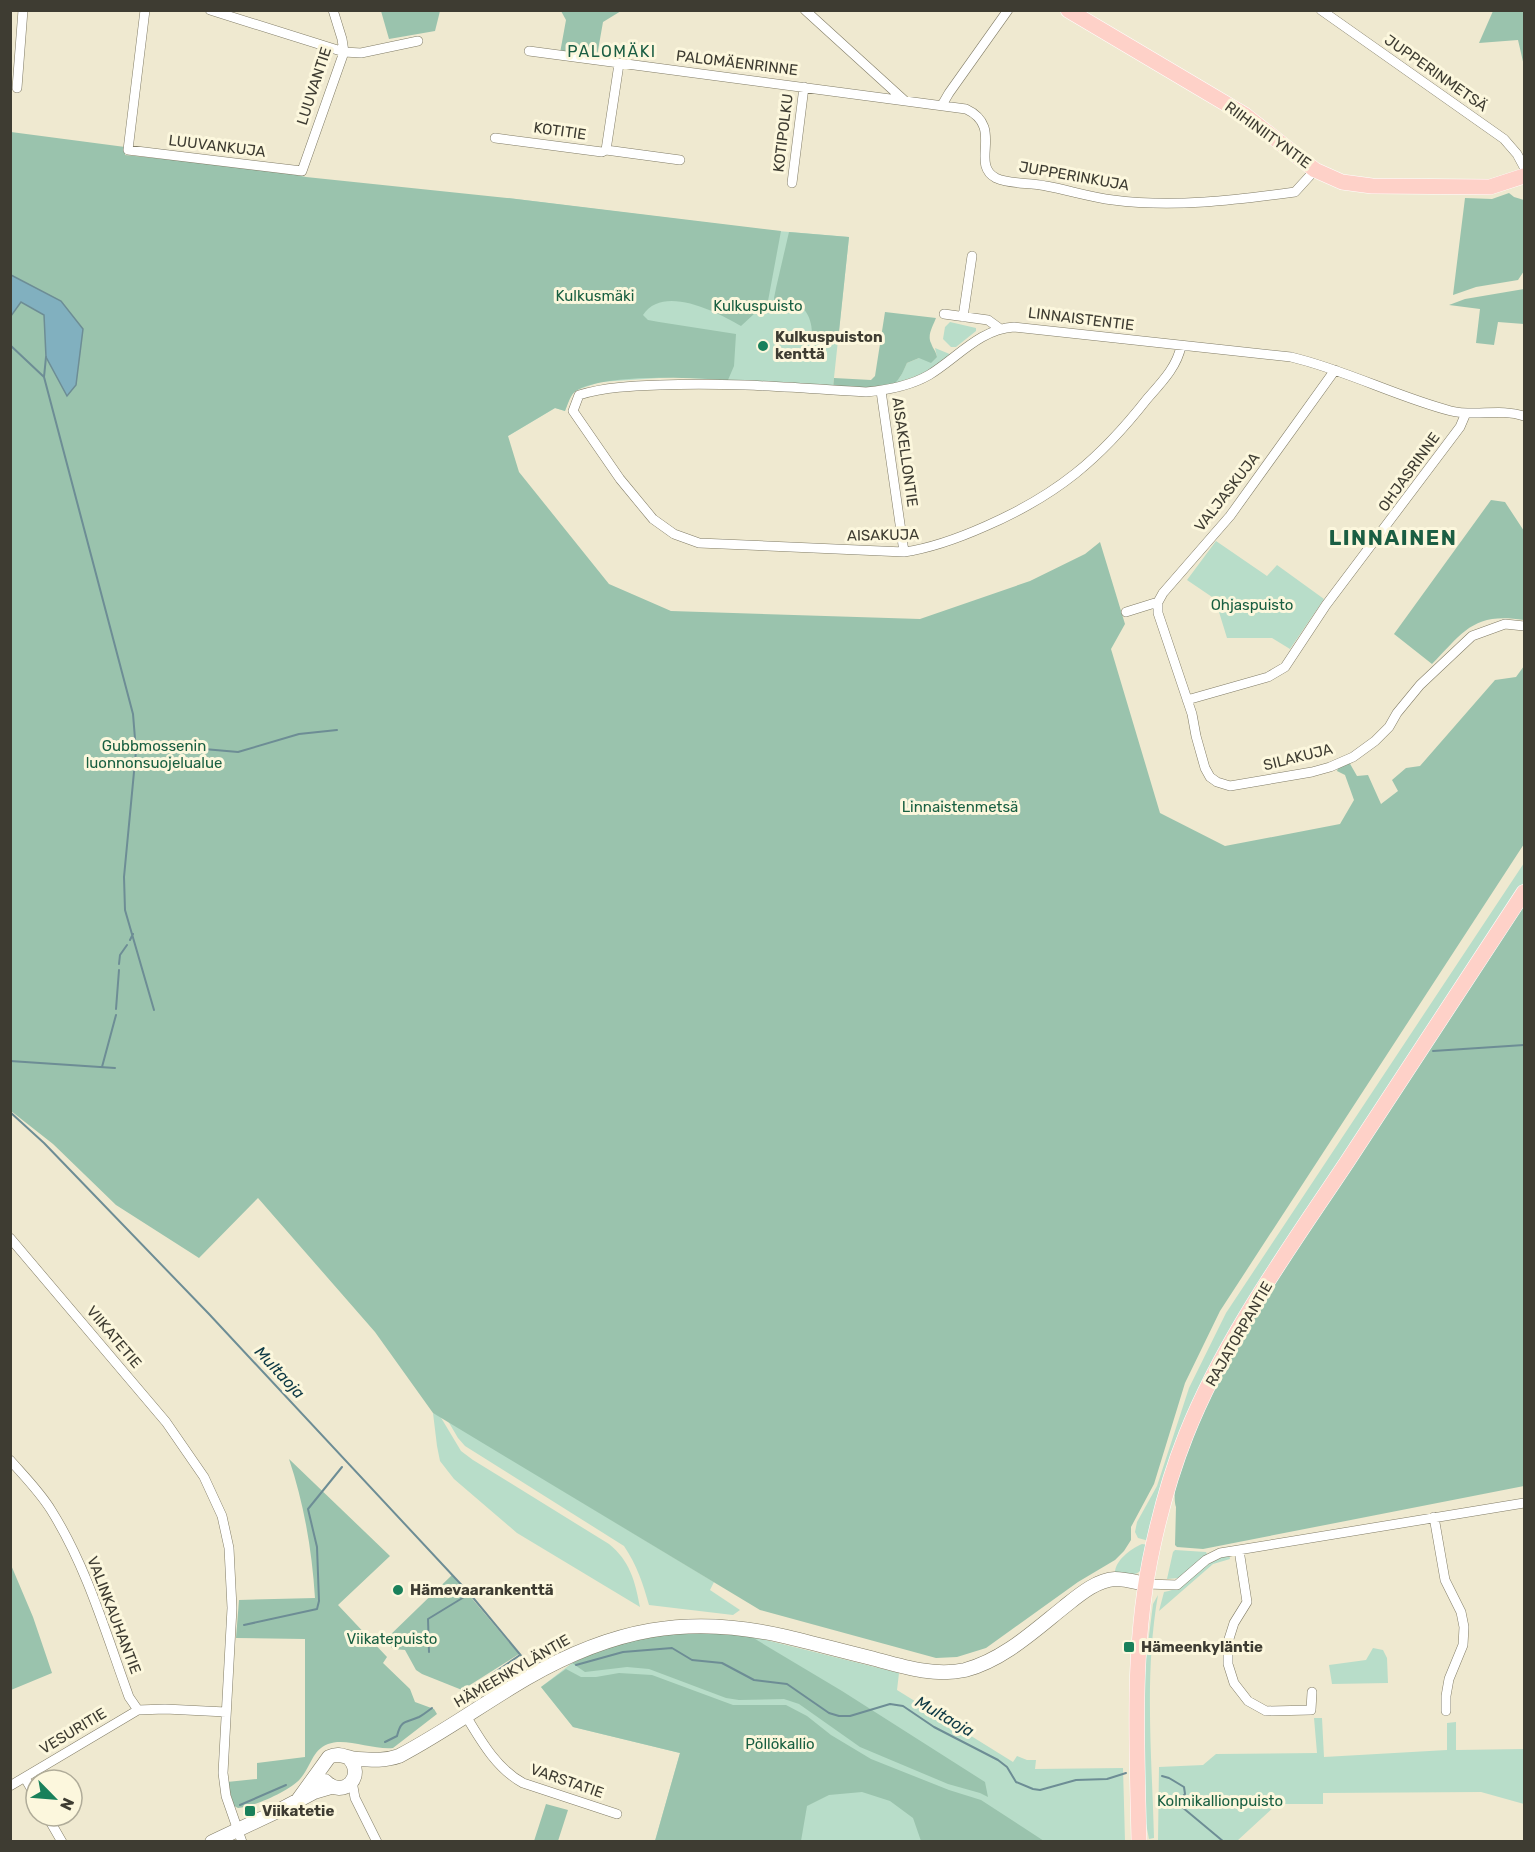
<svg xmlns="http://www.w3.org/2000/svg" width="1535" height="1852" font-family="Rubik,sans-serif">
<rect width="100%" height="100%" fill="#efe9d0"/>
<path fill="#b8ddc9" d="M507,198L766,230L849,237L833,387L674,377L600,382L574,391L569,400L565,411L555,408L508,436Z
M950,322L976,328V331L956,347H951L943,339L945,327Z
M935,348L952,355L930,371L894,384L900,377L907,363L919,358L937,357Z
M1216,541L1267,576L1277,565L1324,599L1290,649L1272,638H1227L1215,599L1187,580Z
M1524,863V882L1292,1235L1149,1541L1138,1538L1135,1532L1137,1522L1157,1486L1189,1388L1226,1313Z
M433,1413L440,1416L461,1451L473,1460L609,1544C630,1561 635,1581 640,1607L517,1533L454,1479L440,1461L437,1446Z
M448,1421L714,1582L710,1590L740,1610L733,1615L649,1605C643,1584 637,1565 624,1546L465,1446L458,1438Z
M1142,1544L1149,1545C1142,1570 1144,1579 1115,1573C1115,1561 1130,1549 1142,1544Z
M1175,1550L1206,1552L1207,1554L1179,1578L1167,1579L1173,1552Z
M1229,1555L1230,1559L1213,1564L1159,1611L1164,1592C1191,1588 1202,1560 1229,1555Z
M1158,1595C1144,1675 1152,1758 1154,1838L1149,1839L1143,1808L1141,1699L1153,1604Z
M750,1636L899,1673L897,1690L1013,1762L1017,1756L1027,1760H1036L1035,1769L1123,1768L1125,1841H655L680,1753L573,1727L541,1687L572,1663L610,1646Z
M1373,1648L1383,1650L1387,1658L1388,1683L1332,1684L1329,1665L1366,1660Z
M1314,1718H1322L1324,1757L1447,1750V1723L1456,1722V1750L1524,1749V1804L1481,1792L1323,1793V1804H1277L1237,1841H1158L1159,1767L1203,1765L1216,1754L1317,1753Z"/>
<path fill="#9ac3ad" d="M381,11V10L440,11L435,31L389,39Z
M561,11H621L603,22L597,56L560,53L566,20Z
M1493,11H1524V66L1518,40L1479,43Z
M11,132L125,147V155L273,170L306,177L507,198L781,231L768,301L741,326C717,312 663,284 643,315L648,320L659,322L736,334L734,366L728,380C692,378 605,373 576,391C570,395 568,404 565,411L555,408L508,436L519,472L609,584L671,611L920,619L1030,581L1085,554L1100,542L1125,624L1111,649L1160,813L1225,846L1340,824L1354,800L1345,775L1337,771L1338,768L1349,762L1357,776L1368,775L1381,804L1398,791L1392,780L1406,768L1420,766L1495,680L1516,677L1524,666V630V844L1220,1311L1185,1383L1154,1484L1131,1527V1540L1124,1551L1115,1560L1078,1582L986,1648L957,1657L936,1658L760,1610L433,1413L375,1332L258,1198L199,1258L116,1205L53,1144L11,1111Z
M1509,193L1514,197L1524,200V271L1518,280L1476,287L1453,295L1465,198L1492,199Z
M789,232L849,237L838,341L812,340C813,321 808,307 789,299L776,308L774,298L776,288Z
M1524,289V324L1498,322L1494,345L1476,343L1480,309L1449,305L1465,299Z
M885,312L936,318C933,326 927,335 931,343C933,349 936,351 937,357L931,363L919,358L907,363C904,369 901,378 895,383C882,392 849,387 833,387L834,378L871,380L875,376Z
M1491,500L1505,502L1524,531V620C1474,612 1464,631 1432,664L1394,634Z
M1524,903V1486L1203,1549L1177,1547L1175,1545L1176,1507C1164,1473 1239,1340 1259,1306Z
M289,1459L390,1556L338,1605L387,1657L383,1663L410,1689L415,1702L434,1709L437,1714L393,1748C373,1750 345,1737 328,1744C312,1750 311,1767 300,1779C290,1791 253,1807 238,1808L234,1806L227,1782L257,1779V1763L305,1757V1639L236,1638L239,1600L315,1598C312,1550 304,1504 289,1459Z
M11,1565L33,1617L52,1673L11,1690Z
M452,1575L519,1654L462,1690L422,1674L416,1670L405,1650L393,1649L385,1640Z
M695,1632L750,1636L842,1691L985,1782L988,1797L980,1793L948,1784L860,1747L799,1704L784,1699L739,1700L726,1698L649,1669L627,1667L585,1672L572,1663L610,1646L638,1638Z
M566,1669L581,1677H596L619,1673L652,1675L733,1705H786L807,1716L831,1735L871,1759L949,1790L981,1800L1044,1841H921L913,1818L890,1801L862,1792L829,1795L807,1806L801,1841H655L680,1753L573,1727L541,1687Z
M546,1804L568,1810L558,1841H534Z"/>
<path fill="#81b0bf" stroke="#6d8d95" stroke-width="1.5" d="M11,275L61,301L83,329L76,385L67,396L46,357L44,315L21,302L11,316Z"/>
<g fill="none" stroke-linecap="round" stroke-linejoin="round">
<path stroke="#6d8d95" stroke-width="2" d="M10,345L44,377
M46,357L44,377L133,714L136,751L124,877L125,910L154,1010
M136,751L204,749L238,752L299,734L337,730
M130,940L133,934
M119,964L120,955L127,945
M116,1009L119,970
M1433,1051L1524,1045
M10,1061L115,1068
M102,1067L116,1015
M10,1112L44,1143L209,1314L470,1594L523,1658
M244,1625L317,1609L319,1601L317,1547L308,1509L342,1467
M429,1652L428,1619L469,1594
M576,1665L623,1652L672,1648L692,1660L722,1663L754,1680L787,1684L829,1713L839,1716H850L890,1704L903,1706L934,1727L998,1760L1007,1767L1016,1782L1033,1789L1040,1790L1076,1780L1107,1779L1126,1773
M466,1692L520,1655
M385,1742L397,1736C401,1719 406,1723 419,1717C423,1715 428,1711 432,1708
M1162,1776L1169,1778L1184,1787L1185,1794L1178,1802L1182,1807L1224,1842
M240,1805L286,1785"/>
<g stroke="#817c66" stroke-width="10">
<path id="street" d="M145,10L128,150L302,171L344,52L342,39L333,10
M210,10L344,52L361,53L418,41
M805,10L905,101
M1321,10L1504,139L1517,154L1524,167
M529,51L966,109C1005,127 969,164 996,178C1011,185 1030,182 1046,186C1068,190 1090,197 1113,200C1173,208 1236,200 1295,192L1315,170
M17,88L23,10
M942,105L949,93L1008,10
M495,138L602,152L606,150L619,64
M606,150L680,160
M792,183L804,87
M944,314L988,320L999,328
M963,317L972,256
M1181,346C1177,367 1161,383 1147,399C1100,459 1057,495 986,526C959,538 933,548 904,552L699,543L674,534L653,519L620,479L573,411L579,395C605,387 633,386 660,385C729,382 798,388 866,392C888,390 910,386 929,375C957,358 980,329 1014,327L1291,357C1346,370 1397,397 1451,411C1475,417 1500,408 1524,416
M881,391L904,552
M1158,602V613L1192,714L1196,736L1205,768L1210,777L1217,782L1230,786L1312,772L1330,767L1353,757L1375,741L1389,727L1397,713L1420,685L1472,636L1505,624L1524,626
M1126,612L1158,602L1163,593L1230,516L1335,370
M1187,700L1268,677L1285,667L1326,605L1460,427L1466,413
M10,1238L166,1422L204,1477L222,1516L229,1548L232,1608L223,1773L226,1796L242,1842
M10,1460C24,1476 40,1492 51,1510C87,1567 106,1634 129,1697L138,1710
M1434,1517L1445,1580L1461,1612L1464,1627L1463,1645L1449,1679L1446,1696V1711
M1239,1550L1247,1602L1234,1623L1228,1642V1664L1234,1683L1248,1701L1266,1711L1311,1710L1312,1692
M1146,1584L1177,1585L1206,1560L1220,1553L1524,1503
M466,1716C481,1741 497,1769 523,1783L617,1814
M25,1778L36,1797
M352,1781L355,1798L377,1842
M10,1786L138,1710L165,1709L226,1712
M47,1816L62,1842"/>
</g>
<g stroke="#817c66" stroke-width="15">
<path id="secondary" d="M325,1781C343,1800 367,1776 348,1757
M298,1800L329,1757C340,1752 346,1758 357,1759C372,1760 385,1761 399,1756C443,1733 484,1703 527,1678C612,1629 687,1614 783,1636C813,1643 842,1651 871,1658C901,1666 934,1677 965,1670C1003,1660 1034,1631 1064,1607C1078,1596 1096,1580 1115,1579C1125,1579 1136,1582 1146,1584
M212,1842L280,1810L314,1792L331,1787"/>
</g>
<g stroke="#fff" stroke-width="16">
<path id="primary" d="M1068,10L1245,115L1315,170L1342,182L1372,186L1490,187L1524,176
M1139,1842C1137,1743 1131,1644 1153,1546C1161,1509 1172,1470 1186,1435C1225,1337 1289,1249 1347,1162C1407,1072 1466,982 1524,892"/>
</g>
<use href="#street" stroke="#fff" stroke-width="9"/>
<use href="#secondary" stroke="#fff" stroke-width="14"/>
<use href="#primary" stroke="#fed1c8" stroke-width="15"/>
</g>
<g fill="#19805a" stroke="#fcf7dd" stroke-width="2">
<circle cx="763" cy="346" r="6"/>
<circle cx="398" cy="1590" r="6"/>
<rect x="1123" y="1641" width="12" height="12" rx="3"/>
<rect x="244" y="1805" width="12" height="12" rx="3"/>
</g>
<g text-anchor="middle" stroke-width="6" stroke-linejoin="round" paint-order="stroke">
<g font-size="15" fill="#3e3c32" stroke="#fcf7dd">
<text transform="translate(737 63) rotate(7)" y="5">PALOMÄENRINNE</text>
<text transform="translate(1436 73) rotate(35)" y="5">JUPPERINMETSÄ</text>
<text transform="translate(314 86) rotate(-72)" y="5">LUUVANTIE</text>
<text transform="translate(560 131) rotate(8)" y="5">KOTITIE</text>
<text transform="translate(783 133) rotate(-83)" y="5">KOTIPOLKU</text>
<text transform="translate(1268 135) rotate(36)" y="5">RIIHINIITYNTIE</text>
<text transform="translate(217 146) rotate(7)" y="5">LUUVANKUJA</text>
<text transform="translate(1074 176) rotate(10)" y="5">JUPPERINKUJA</text>
<text transform="translate(1081 319) rotate(7)" y="5">LINNAISTENTIE</text>
<text transform="translate(905 452) rotate(82)" y="5">AISAKELLONTIE</text>
<text transform="translate(1409 472) rotate(-54)" y="5">OHJASRINNE</text>
<text transform="translate(1227 492) rotate(-52)" y="5">VALJASKUJA</text>
<text transform="translate(883 535) rotate(-1)" y="5">AISAKUJA</text>
<text transform="translate(1298 757) rotate(-14)" y="5">SILAKUJA</text>
<text transform="translate(1239 1334) rotate(-60)" y="5">RAJATORPANTIE</text>
<text transform="translate(114 1337) rotate(50)" y="5">VIIKATETIE</text>
<text transform="translate(114 1615) rotate(69)" y="5">VALINKAUHANTIE</text>
<text transform="translate(512 1671) rotate(-30)" y="5">HÄMEENKYLÄNTIE</text>
<text transform="translate(73 1731) rotate(-31)" y="5">VESURITIE</text>
<text transform="translate(567 1781) rotate(19)" y="5">VARSTATIE</text>
</g>
<g font-size="15" fill="#185f41" stroke="#fcf7dd">
<text x="595" y="301">Kulkusmäki</text>
<text x="758" y="311">Kulkuspuisto</text>
<text x="1252" y="610">Ohjaspuisto</text>
<text x="154" y="751">Gubbmossenin<tspan x="154" dy="17">luonnonsuojelualue</tspan></text>
<text x="960" y="812">Linnaistenmetsä</text>
<text x="392" y="1644">Viikatepuisto</text>
<text x="780" y="1749">Pöllökallio</text>
<text x="1220" y="1806">Kolmikallionpuisto</text>
</g>
<g font-size="15" font-weight="bold" fill="#3e3c32" stroke="#fcf7dd" text-anchor="start">
<text x="775" y="342">Kulkuspuiston<tspan x="775" dy="17">kenttä</tspan></text>
<text x="410" y="1595">Hämevaarankenttä</text>
<text x="1141" y="1652">Hämeenkyläntie</text>
<text x="262" y="1816">Viikatetie</text>
</g>
<g font-size="16" letter-spacing="1.5" fill="#1b5e43" stroke="#fcf7dd">
<text x="612" y="57">PALOMÄKI</text>
</g>
<g font-size="16" font-style="italic" fill="#0d3945" stroke="#fcf7dd">
<text transform="translate(280 1372) rotate(47)" y="6">Multaoja</text>
<text transform="translate(945 1716) rotate(30)" y="6">Multaoja</text>
</g>
<g font-size="21" font-weight="bold" letter-spacing="1.5" fill="#1b5e43" stroke="#fcf7dd">
<text x="1393" y="545">LINNAINEN</text>
</g>
</g>
<rect width="1535" height="1852" fill="none" stroke="#3e3c32" stroke-width="24"/>
<g transform="translate(54 1798) rotate(115)"><circle r="28" fill="#fcf7dd" stroke="#b0ac99" stroke-width="1.5"/>
<path d="M0-4.5L10 22L0 15L-10 22Z" fill="#19805a"/>
<text y="-9" font-size="16" font-weight="bold" text-anchor="middle" fill="#3e3c32">N</text>
</g>
</svg>
